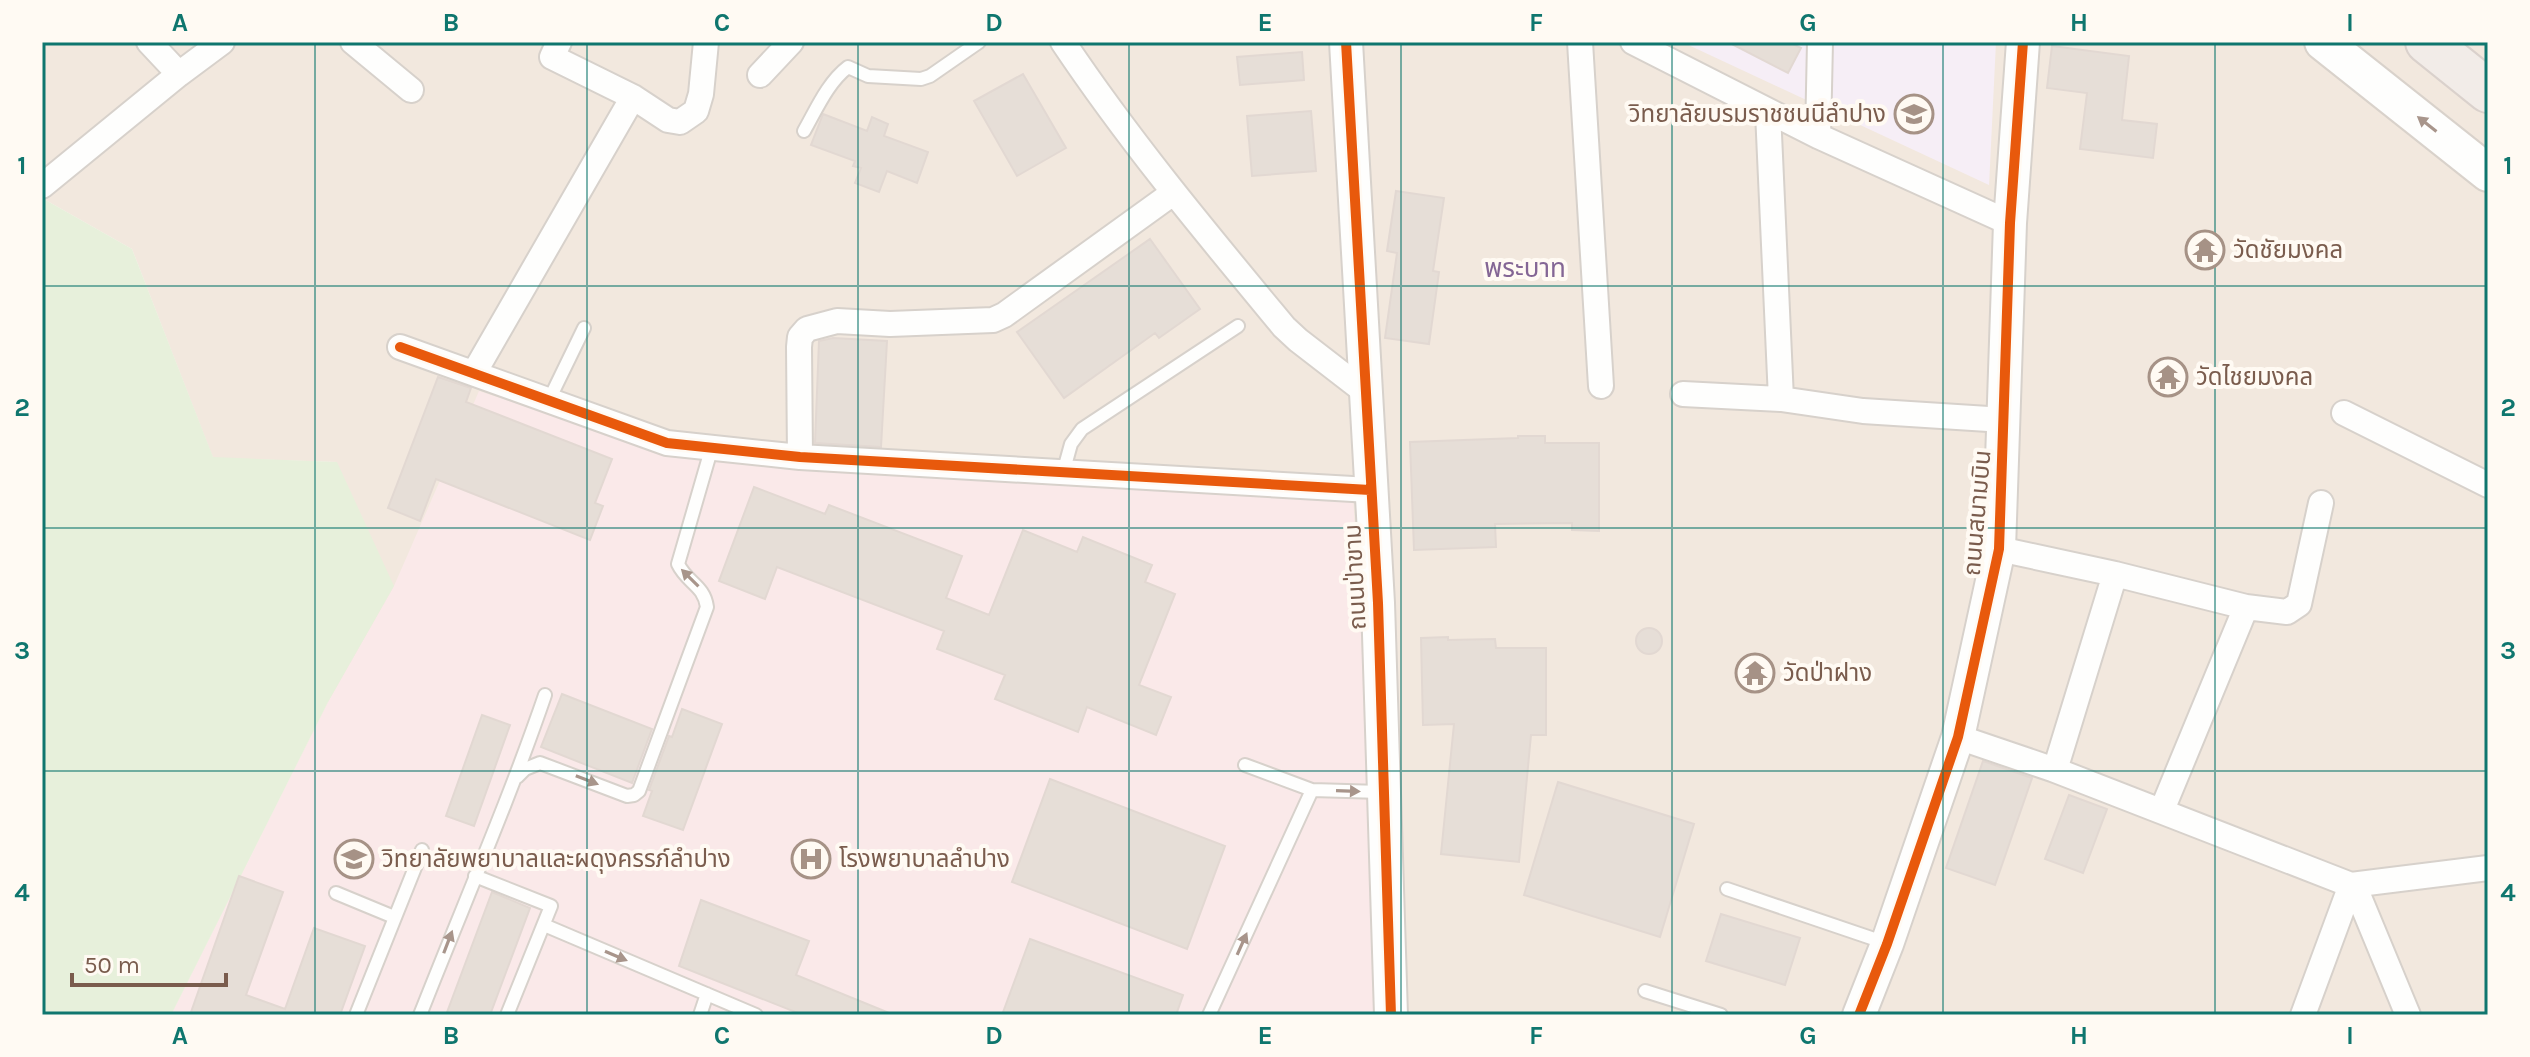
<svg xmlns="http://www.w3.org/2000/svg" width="2530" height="1057" font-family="Karla,'Noto Sans Thai',sans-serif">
<rect width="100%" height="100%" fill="#f9f5f0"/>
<path fill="#f2e8de" d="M42,42H2488V1015H171L328,702L337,462L213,458L132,249L42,198Z"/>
<path fill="#f6eef6" d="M1682,42H1996L1989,186V185Z"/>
<path fill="#fae9e9" d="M479,391L635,443L692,459L1353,494L1382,1015H171L328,702L394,586Z"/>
<path fill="#e7f0db" d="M42,198L132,249L213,457L337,462L394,586L328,702L171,1015H42Z"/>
<path fill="#e6ded7" stroke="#e2d8d2" stroke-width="2" d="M1728,42H1789L1801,48L1788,73Z
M2052,46L2129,56L2122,120L2157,124L2153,158L2080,149L2087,93L2047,88Z
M1302,52L1304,80L1240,85L1237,57Z
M1023,74L1066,148L1017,176L974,101Z
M1311,111L1316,171L1252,176L1247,116Z
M823,114L867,131L872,117L888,124L884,136L928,152L917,183L887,171L879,192L855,183L861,168L853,166L855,161L811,145Z
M1396,191L1444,198L1433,271L1439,272L1429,344L1385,338L1397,253L1387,251Z
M1150,239L1200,309L1159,338L1155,333L1064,398L1017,332Z
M833,338L887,341L881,447L815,443L819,341Z
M438,377L471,388L466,402L612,459L595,503L603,506L590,540L436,479L420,521L388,508Z
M1518,436H1545V443H1599V531L1572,530V523L1495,524L1496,547L1414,550L1410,442L1518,438Z
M754,487L825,514L829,505L962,556L946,598L989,615L1023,530L1077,552L1083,537L1152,565L1145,582L1175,594L1139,685L1171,697L1156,735L1087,707L1078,732L995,699L1005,675L937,649L944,631L777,567L765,599L719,581Z
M1636 641a13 13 0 1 1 26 0a13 13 0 1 1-26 0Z
M1448,637V640L1495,639L1496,648H1546V735H1531L1519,862L1441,854L1454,724L1423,725L1421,638Z
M562,694L652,729L632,783L541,747Z
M682,709L722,724L683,830L643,816L652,791L649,790L669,736L672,737Z
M482,715L510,725L474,826L446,816Z
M1983,761L2032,778L1995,885L1946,868Z
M1050,779L1225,846L1187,949L1012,882Z
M1558,782L1694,824L1660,937L1524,895Z
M2069,795L2107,809L2083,873L2045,859Z
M239,876L283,892L246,995L285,1009L314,928L365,946L340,1015H190Z
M492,892L530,908L490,1015H446Z
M701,900L809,941L796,975L894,1015H803L679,966Z
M1721,914L1800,938L1785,985L1706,961Z
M1030,939L1183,995L1176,1015H1002Z"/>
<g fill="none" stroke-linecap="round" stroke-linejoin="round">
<g stroke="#d7d1cb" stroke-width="16">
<path id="service" d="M804,131C816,110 828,82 848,67L868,76L921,79L930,76L979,42
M549,400L584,328
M1063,473L1071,444L1082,429L1238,326
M1245,765L1312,790L1381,792
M517,777L525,769L540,763L627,796L634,795L639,791L707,607C704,585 687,583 678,564L711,450
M475,876L551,906L507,1015
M1727,889L1886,943
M336,893L394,917
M544,925L756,1015
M1645,991L1721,1015
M356,1015L422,850
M420,1015C462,908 508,803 545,695
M700,1015L707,994
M1209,1015L1312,790"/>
</g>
<g stroke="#d7d1cb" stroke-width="28">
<path id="minor" d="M149,42L179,74
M353,42L411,90
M559,42L552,57L633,97L668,120L680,122L696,111L701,94L706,42
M1063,42C1130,142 1207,234 1284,327L1298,340L1364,391
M1580,42L1601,386
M1633,42L1818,136L2010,223
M760,75L791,42
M1768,112L1781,399
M1818,136L1820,42
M42,186L179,74L222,42
M400,347L667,443L800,457L1370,490
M474,373L633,97
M1683,394L1781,399L1863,411L2004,420
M2344,413L2488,485
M800,457L799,347L800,337L807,329L837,321L890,324L993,320L1004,315L1173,193
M1999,549L2115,574L2246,607L2287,612L2299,604L2321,503
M1958,737L2055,770L2351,885L2357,892L2408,1015
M2055,770L2115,574
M2162,810L2246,607
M2303,1015L2351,885L2488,868"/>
</g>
<g stroke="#d7d1cb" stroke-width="36">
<path id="tertiary" d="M1346,42L1378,603L1391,1015
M1859,1015L1887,944L1958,737L1999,549L2010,223L2023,42"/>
</g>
<g stroke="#d9d2cb" stroke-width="40">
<path id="secondary" d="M2323,42L2488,173"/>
</g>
<g stroke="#dad1cc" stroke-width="46">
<path id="trunk" d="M2427,42L2488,91"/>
</g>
<use href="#service" stroke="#fefefd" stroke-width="12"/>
<use href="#minor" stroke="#fefefd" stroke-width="24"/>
<use href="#tertiary" stroke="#fefefd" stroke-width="32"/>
<use href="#secondary" stroke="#fefefd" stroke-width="36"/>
<use href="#trunk" stroke="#f2ece8" stroke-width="42"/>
<g stroke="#fffaf3" stroke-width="15">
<path id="cycleway" d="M1346,42L1378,603L1391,1015
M400,347L667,443L800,457L1370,490
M1859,1015L1887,944L1958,737L1999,549L2010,223L2023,42"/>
</g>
<use href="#cycleway" stroke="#e8590c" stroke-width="10"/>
</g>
<defs><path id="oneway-solid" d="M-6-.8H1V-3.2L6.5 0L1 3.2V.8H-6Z" transform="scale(2)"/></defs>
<g fill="#a8958b">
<use href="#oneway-solid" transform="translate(2427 124) rotate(-142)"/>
<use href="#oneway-solid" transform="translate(690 578) rotate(-135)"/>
<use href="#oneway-solid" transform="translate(587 780) rotate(21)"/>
<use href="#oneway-solid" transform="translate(1348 791) rotate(2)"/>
<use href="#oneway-solid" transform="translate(448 942) rotate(-69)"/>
<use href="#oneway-solid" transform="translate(1242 944) rotate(-66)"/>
<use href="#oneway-solid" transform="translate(616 956) rotate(23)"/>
</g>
<path fill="none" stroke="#0f766e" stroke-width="2" stroke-opacity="0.55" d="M315,42V1015M587,42V1015M858,42V1015M1129,42V1015M1401,42V1015M1672,42V1015M1943,42V1015M2215,42V1015M42,286H2488M42,528H2488M42,771H2488"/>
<defs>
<g id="university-ring" transform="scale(2)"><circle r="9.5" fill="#fffaf3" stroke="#a69286" stroke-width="1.5"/><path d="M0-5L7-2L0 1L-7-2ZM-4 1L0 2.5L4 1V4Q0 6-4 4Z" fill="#a69286"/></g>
<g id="temple-ring" transform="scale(2)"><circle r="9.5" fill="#fffaf3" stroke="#a69286" stroke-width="1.5"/><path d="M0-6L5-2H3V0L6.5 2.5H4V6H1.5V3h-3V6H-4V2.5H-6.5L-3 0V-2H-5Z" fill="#a69286"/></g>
<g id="hospital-ring" transform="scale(2)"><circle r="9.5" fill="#fffaf3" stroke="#a69286" stroke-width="1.5"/><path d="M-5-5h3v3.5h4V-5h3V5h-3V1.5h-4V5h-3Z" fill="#a69286"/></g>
</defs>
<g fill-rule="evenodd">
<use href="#university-ring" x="1914" y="114"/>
<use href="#temple-ring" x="2205" y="250"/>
<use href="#temple-ring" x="2168" y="377"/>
<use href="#temple-ring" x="1755" y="673"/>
<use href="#university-ring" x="354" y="859"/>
<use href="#hospital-ring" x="811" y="859"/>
</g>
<g text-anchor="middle" stroke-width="8" stroke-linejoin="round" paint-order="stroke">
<g font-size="24" fill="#7a5c4d" stroke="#fffaf3" text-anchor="start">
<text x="1886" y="122" text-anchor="end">วิทยาลัยบรมราชชนนีลำปาง</text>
<text x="2233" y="258">วัดชัยมงคล</text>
<text x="2196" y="385">วัดไชยมงคล</text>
<text x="1783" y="681">วัดป่าฝาง</text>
<text x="382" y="867">วิทยาลัยพยาบาลและผดุงครรภ์ลําปาง</text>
<text x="839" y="867">โรงพยาบาลลำปาง</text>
</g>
<g font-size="24" fill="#7a5c4d" stroke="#fffaf3">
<text transform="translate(1977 513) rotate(-85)" y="8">ถนนสนามบิน</text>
<text transform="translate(1355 577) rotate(-93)" y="8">ถนนป่าขาม</text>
</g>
<g font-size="26" fill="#846695" stroke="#fffaf3">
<text x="1525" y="277">พระบาท</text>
</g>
</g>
<rect width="2530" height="1057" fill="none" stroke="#fffaf3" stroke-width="88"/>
<path d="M72 973v12h154v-12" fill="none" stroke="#7a5c4d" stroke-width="4"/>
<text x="84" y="973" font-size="24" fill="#7a5c4d" stroke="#fffaf3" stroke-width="6" paint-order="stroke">50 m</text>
<rect x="44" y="44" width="2442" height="969" fill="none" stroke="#0f766e" stroke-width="3"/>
<g font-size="26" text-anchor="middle" font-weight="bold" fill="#0f766e">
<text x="180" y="31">A</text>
<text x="451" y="31">B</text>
<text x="722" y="31">C</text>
<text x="994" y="31">D</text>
<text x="1265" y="31">E</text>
<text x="1536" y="31">F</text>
<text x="1808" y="31">G</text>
<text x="2079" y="31">H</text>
<text x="2350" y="31">I</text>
<text x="22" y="174">1</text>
<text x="2508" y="174">1</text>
<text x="22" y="416">2</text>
<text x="2508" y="416">2</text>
<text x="22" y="659">3</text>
<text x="2508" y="659">3</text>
<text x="22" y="901">4</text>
<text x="2508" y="901">4</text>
<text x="180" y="1044">A</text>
<text x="451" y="1044">B</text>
<text x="722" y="1044">C</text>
<text x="994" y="1044">D</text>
<text x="1265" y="1044">E</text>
<text x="1536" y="1044">F</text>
<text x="1808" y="1044">G</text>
<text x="2079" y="1044">H</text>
<text x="2350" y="1044">I</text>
</g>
</svg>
